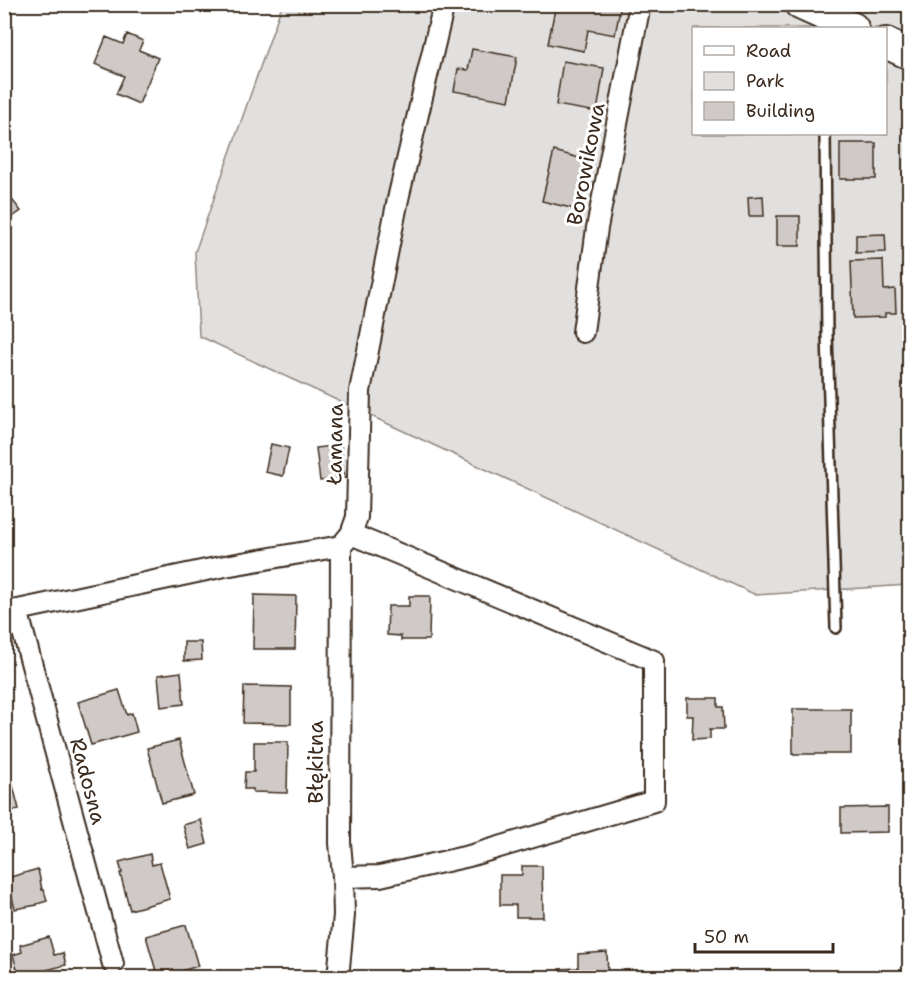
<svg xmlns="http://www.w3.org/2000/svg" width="914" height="982" font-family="'Shantell Sans',sans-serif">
<rect width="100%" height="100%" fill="#fff"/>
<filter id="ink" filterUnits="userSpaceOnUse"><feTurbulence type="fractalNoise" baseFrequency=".0167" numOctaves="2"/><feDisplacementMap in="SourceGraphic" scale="12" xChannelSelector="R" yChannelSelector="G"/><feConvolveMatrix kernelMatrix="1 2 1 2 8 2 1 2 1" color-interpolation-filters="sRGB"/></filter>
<g filter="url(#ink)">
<path fill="#e2e0de" stroke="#8e857e" stroke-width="1.5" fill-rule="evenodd" d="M282,5H909L908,585L756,595L199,336L195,252ZM694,28H886V134H694Z"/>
<path fill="#cfcac7" stroke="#3b2a1e" stroke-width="1.5" d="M556,4H621L615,35L588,30L584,51L548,44Z
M127,34L143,41L139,50L158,58L139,104L116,94L124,76L95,64L106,37L123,44Z
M472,49L517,57L509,101L454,91L458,69L468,70Z
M563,61L604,68L597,112L556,105Z
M840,143H876V179H840Z
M554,151L587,160L575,209L542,201Z
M9,196L21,211L4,223V199Z
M763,196L764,216H749L748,197Z
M777,216H800V246H777Z
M885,234L886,252L856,253V235Z
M883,260L884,290L895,289L896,313H885V317L853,318L851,261Z
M271,444L289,448L283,476L265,472Z
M341,445L345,478L320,481L316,448Z
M254,595L296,596L295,649H253Z
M409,596H430L429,640H401V636L387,635L388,606H409Z
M184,642H201L202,660L184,661Z
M181,672L184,704L161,707L158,675Z
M244,686L291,687V724L243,723Z
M119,690L127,715L132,713L137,732L91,745L78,702Z
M687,698H718V707H723L724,729H710V739L692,740L693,716H687Z
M793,709H851V754H793Z
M179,740L194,795L162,803L147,748Z
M254,742H288L287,793L253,792V789H244L245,772H254Z
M13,786L19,809L4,813V788Z
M888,807V832L841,833V808Z
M201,820L207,844L190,849L183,825Z
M150,854L152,865L160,863L170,899L130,910L120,873H122L119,862Z
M522,866H542L543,917H516V905H500V875H522Z
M38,869L42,890H44L47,901L37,904V905L15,909L7,878Z
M186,925L198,966L158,978L146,936Z
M49,937L54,955L63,953L66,965L19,977L13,955L22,952L20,945Z
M607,952L608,978H560L559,969L578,968V954Z"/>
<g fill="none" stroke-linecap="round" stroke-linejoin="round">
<g stroke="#3b2a1e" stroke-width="14">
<path id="lane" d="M825,134L827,334L836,628"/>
</g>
<g stroke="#3b2a1e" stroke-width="24">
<path id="street" d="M583,332L597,228L640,4
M17,610L113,964
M4,613L225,566L341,546L351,534L357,517L360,391L398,199L444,4
M343,877L380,876L469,856L654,801V661L351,534
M338,978L344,915L343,877L340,843L341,546"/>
</g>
<g stroke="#3b2a1e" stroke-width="34">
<path id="primary" d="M800,4L853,28
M886,43L910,54"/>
</g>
<use href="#lane" stroke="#fff" stroke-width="9"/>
<use href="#street" stroke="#fff" stroke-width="20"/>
<use href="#primary" stroke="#fff" stroke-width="30"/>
</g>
</g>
<g text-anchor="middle" stroke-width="6" stroke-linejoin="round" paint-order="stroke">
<g font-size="21" fill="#3b2a1e" stroke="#fff">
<text transform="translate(586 164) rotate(-79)" y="7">Borowikowa</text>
<text transform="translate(335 444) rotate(-89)" y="7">Łamana</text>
<text transform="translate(316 762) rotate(-90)" y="7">Błękitna</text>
<text transform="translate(88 781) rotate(75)" y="7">Radosna</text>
</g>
</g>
<rect width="914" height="982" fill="none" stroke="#fff" stroke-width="24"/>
<rect x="12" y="12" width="890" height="958" fill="none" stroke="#3b2a1e" stroke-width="2" filter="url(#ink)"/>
<rect x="692" y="27" width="195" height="108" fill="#ffffff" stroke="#b1aaa5" stroke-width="1.5"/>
<rect x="704" y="46" width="30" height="9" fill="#ffffff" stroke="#b1aaa5" stroke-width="1.5"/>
<text x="746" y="57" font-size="18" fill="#3b2a1e">Road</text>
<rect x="704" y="72" width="30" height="18" fill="#e2e0de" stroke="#b1aaa5" stroke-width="1.5"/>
<text x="746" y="87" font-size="18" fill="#3b2a1e">Park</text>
<rect x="704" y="102" width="30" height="18" fill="#cfcac7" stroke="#b1aaa5" stroke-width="1.5"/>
<text x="746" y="117" font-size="18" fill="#3b2a1e">Building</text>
<path d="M695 943v9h138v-9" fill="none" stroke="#3b2a1e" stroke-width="3"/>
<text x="704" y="943" font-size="18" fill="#3b2a1e" stroke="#ffffff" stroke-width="4.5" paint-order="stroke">50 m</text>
</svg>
